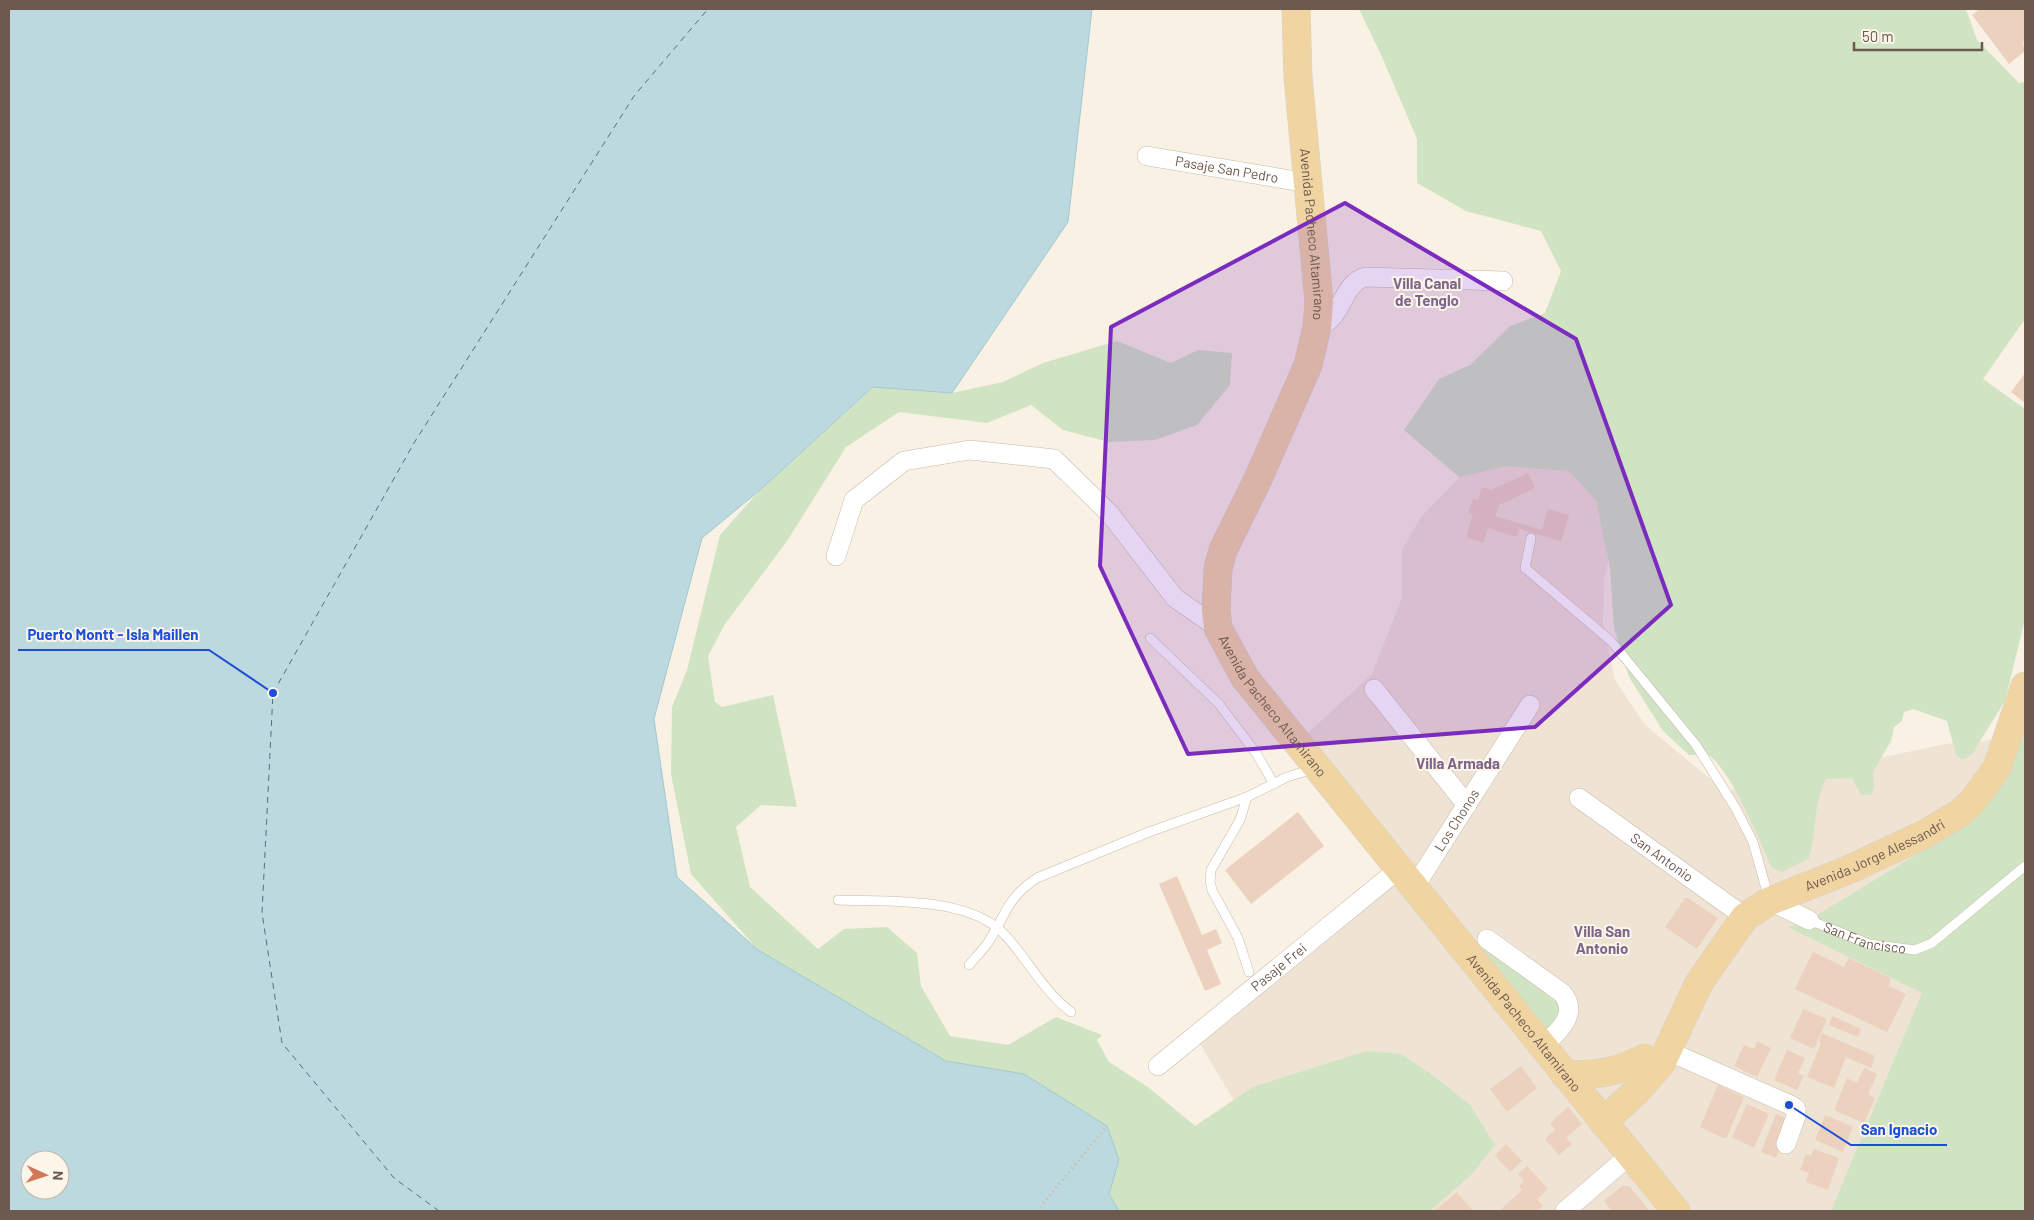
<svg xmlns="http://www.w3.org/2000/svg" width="2034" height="1220" font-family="Barlow,sans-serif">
<rect width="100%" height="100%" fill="#f9f1e3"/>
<path fill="#efe3d3" d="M1476,461L1580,467L1602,501L1613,542L1604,579L1603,623L1615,680L1645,725L1725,791L1945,744L1980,742L2011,735L2025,1211H1415L1236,1104L1200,1044L1412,864L1306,735L1372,674L1402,598V550L1421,517Z"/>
<path fill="#d0e4c4" d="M1359,9H1966L1977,40L2019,83L2025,82V319L1983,379L2025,409V619L2005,701L1972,754L1962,760L1956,755L1947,721L1913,709L1904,712L1902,721L1894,727L1891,741L1873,772L1874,788L1871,795H1861L1852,778L1826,779C1813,803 1817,832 1809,858L1782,872L1772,868C1758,837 1734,776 1709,755H1689L1663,731L1629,677L1614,628L1610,568L1596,500L1569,471L1506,466L1459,477L1404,430L1439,379L1470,365L1510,326L1545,313L1561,271L1541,231L1466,211L1417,183V139L1382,57Z
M1117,341L1171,363L1198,350L1232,353L1230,385L1197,425L1155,440L1109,442L1063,430L1031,405L987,423L899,412L846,447L787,541L725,624L708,656L715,702L722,707L773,695L797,807L761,805L736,827L750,887L818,949L844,929L887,927L917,953L921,986L950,1036L1008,1045L1056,1017L1102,1035L1097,1040L1109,1062L1148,1087L1195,1126L1253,1087L1366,1051L1401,1054L1430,1073L1470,1105L1495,1145L1472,1174L1430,1211H1119L1108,1194L1119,1160L1024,1074L946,1061L758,950L691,874L671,774L672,707L687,670L720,535L760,490L874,387L952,393L1003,382L1043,363Z
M2025,717V1211H1831L1922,993L1788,927L1809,920L1978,817Z
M1484,943L1566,1004L1548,1031L1476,949Z"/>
<path fill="#bbd9df" stroke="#a2c8d0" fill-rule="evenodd" d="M9,9H1092L1068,222L952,393L873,387L760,490L702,538L654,719L677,877L758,950L946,1061L1024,1074L1107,1126L1119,1160L1109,1194L1119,1211H9ZM30,1160H60V1190H30Z"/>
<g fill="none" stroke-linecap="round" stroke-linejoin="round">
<path stroke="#4a747e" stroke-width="1" stroke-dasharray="6 5" stroke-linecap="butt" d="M439,1211L394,1178L282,1043L262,913L273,693L414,443L634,96L708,9"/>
</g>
<path fill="#ebd1be" d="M1980,9H2025V40L2023,42L2025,51L2009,64L1972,15Z
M2025,373V403L2011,392Z
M1528,473L1535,488L1499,505L1495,516L1542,530L1548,509L1569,515L1561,541L1519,529L1516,537L1488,528L1483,543L1466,537L1473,514L1468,513L1473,499L1478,500L1482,487L1491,490Z
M1298,812L1324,846L1251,904L1225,870Z
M1177,876L1202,935L1216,929L1222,943L1207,950L1221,984L1205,991L1159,884Z
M1686,897L1718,918L1697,949L1665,927Z
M1813,952L1844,967L1849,958L1890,978L1889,986L1906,994L1887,1032L1795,989Z
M1803,1009L1827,1019L1814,1049L1790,1038Z
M1832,1016L1861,1029L1858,1037L1829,1025Z
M1822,1033L1875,1056L1871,1068L1846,1057L1834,1088L1807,1077L1821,1043L1819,1042Z
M1757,1041L1771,1048L1757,1077L1734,1066L1744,1045L1754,1049Z
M1787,1050L1805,1058L1798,1073L1804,1076L1797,1090L1774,1080Z
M1521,1066L1537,1088L1507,1112L1490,1089Z
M1864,1068L1877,1074L1868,1094L1875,1098L1864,1123L1834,1110L1847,1078L1857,1083Z
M1718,1085L1744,1097L1726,1139L1700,1127Z
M1747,1104L1769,1114L1754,1148L1732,1137Z
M1568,1107L1582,1124L1566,1138L1572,1144L1559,1155L1545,1139L1555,1130L1550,1123Z
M1776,1114L1791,1120L1776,1158L1761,1152Z
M1825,1115L1853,1127L1843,1152L1815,1140Z
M1506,1144L1522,1161L1510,1172L1495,1155Z
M1814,1149L1839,1158L1828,1190L1806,1182L1809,1173L1800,1170L1806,1154L1811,1156Z
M1527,1166L1548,1189L1537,1199L1543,1206L1537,1211H1499L1522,1190L1519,1186L1524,1181L1518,1174Z
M1622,1186H1629L1648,1209L1645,1211H1612L1604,1201Z
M1457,1192L1473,1211H1434Z"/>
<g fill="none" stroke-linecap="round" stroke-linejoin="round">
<g stroke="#c8b9ac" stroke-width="10">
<g id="service">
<path d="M1531,538L1525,568L1611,641L1696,745L1735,807L1753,842L1769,899"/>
<path d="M1150,638L1219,704L1256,753L1274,784"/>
<path d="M838,900C888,902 971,896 1006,936C1028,960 1044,992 1071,1012"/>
<path id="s1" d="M1809,920L1869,944L1915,950L1932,943L2025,866"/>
<path d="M969,965C975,958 982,951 987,944C1006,916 1006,898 1037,878L1149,832L1247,797"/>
<path d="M1249,972L1238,938L1212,890L1210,881L1211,870L1240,820L1247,797L1287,777L1313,769"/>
</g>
</g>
<g stroke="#c8b9ac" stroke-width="20">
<g id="minor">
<path id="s2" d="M1147,156L1308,183"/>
<path d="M1317,327C1343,320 1341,284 1365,277L1503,281"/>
<path d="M836,556L854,500L904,461L970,450L1054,459L1110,514L1175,598L1218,628"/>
<path d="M1374,689L1467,805"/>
<path id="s3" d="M1579,798L1745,917"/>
<path id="s4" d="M1415,886L1530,705"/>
<path d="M1770,901L1809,920"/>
<path d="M1487,939L1562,993C1580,1014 1558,1032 1542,1047"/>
<path d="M1668,1051L1790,1105L1796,1109V1116L1786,1144"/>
<path id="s5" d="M1158,1066L1400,868"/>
<path d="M1565,1211L1629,1156"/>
</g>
</g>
<g stroke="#d6d1cd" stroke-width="29">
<g id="primary">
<path id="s6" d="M1296,9L1298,77L1319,302L1317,327L1308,365L1258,479L1223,550L1218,569L1216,609L1218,628L1245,678L1676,1211"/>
<path d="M1565,1075C1594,1075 1618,1073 1644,1058"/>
<path id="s7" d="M1603,1122L1637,1091L1662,1062L1699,983L1745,917L1770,901L1848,870L1925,834L1960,813L1973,801L1997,768L2025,686"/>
</g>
</g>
<path stroke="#cfb4a2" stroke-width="3" stroke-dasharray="1 4" stroke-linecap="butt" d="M1037,1211L1107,1126"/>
<use href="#service" stroke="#fff" stroke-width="9"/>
<use href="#minor" stroke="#fff" stroke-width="19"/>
<use href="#primary" stroke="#f0d5a3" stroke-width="28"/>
</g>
<path fill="#7b2cbf" fill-opacity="0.2" stroke="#7b2cbf" stroke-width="4" stroke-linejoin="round" d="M1345,203L1576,339L1671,605L1535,727L1188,754L1100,566L1111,327Z"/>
<g text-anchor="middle" stroke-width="4" stroke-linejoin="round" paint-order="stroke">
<g font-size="14" fill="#6d594d" stroke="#fcf5e9">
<text dy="5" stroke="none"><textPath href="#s2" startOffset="81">Pasaje San Pedro</textPath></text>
<text dy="5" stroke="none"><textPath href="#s6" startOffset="226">Avenida Pacheco Altamirano</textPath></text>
<text dy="5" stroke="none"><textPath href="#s6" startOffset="736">Avenida Pacheco Altamirano</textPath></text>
<text dy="5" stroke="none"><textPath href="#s4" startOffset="78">Los Chonos</textPath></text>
<text dy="5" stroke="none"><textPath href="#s7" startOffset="396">Avenida Jorge Alessandri</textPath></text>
<text dy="5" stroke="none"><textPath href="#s3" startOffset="102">San Antonio</textPath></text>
<text dy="5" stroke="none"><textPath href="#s1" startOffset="59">San Francisco</textPath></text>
<text dy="5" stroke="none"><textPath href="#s5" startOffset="156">Pasaje Frei</textPath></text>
<text dy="5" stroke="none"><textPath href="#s6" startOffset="1141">Avenida Pacheco Altamirano</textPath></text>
</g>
<g font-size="15" font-weight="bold" fill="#7e658a" stroke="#fcf5e9">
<text x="1427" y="289">Villa Canal<tspan x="1427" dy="17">de Tenglo</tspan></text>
<text x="1458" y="769">Villa Armada</text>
<text x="1602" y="937">Villa San<tspan x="1602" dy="17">Antonio</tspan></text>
</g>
</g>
<path fill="none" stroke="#1d4ed8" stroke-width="2" d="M273 693L209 650H18M1789 1105L1851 1145H1947"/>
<g fill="#1d4ed8" stroke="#fcf5e9" stroke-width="2">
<circle cx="273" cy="693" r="5"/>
<circle cx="1789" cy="1105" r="5"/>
</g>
<g font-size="15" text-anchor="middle" font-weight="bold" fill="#1d4ed8" stroke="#fcf5e9" stroke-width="4" stroke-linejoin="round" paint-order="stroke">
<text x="113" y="640">Puerto Montt - Isla Maillen</text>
<text x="1899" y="1135">San Ignacio</text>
</g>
<rect width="2034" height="1220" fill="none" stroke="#6d594d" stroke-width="20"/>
<g transform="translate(45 1175) rotate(93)"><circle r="24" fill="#fcf5e9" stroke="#c3b7ab"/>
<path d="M0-4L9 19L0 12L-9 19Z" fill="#d47657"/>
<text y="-8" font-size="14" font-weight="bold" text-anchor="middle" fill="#6d594d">N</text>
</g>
<path d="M1854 42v8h128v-8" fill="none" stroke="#6d594d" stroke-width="2.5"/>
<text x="1862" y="42" font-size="15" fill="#6d594d" stroke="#fcf5e9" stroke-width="4" paint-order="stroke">50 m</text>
</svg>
